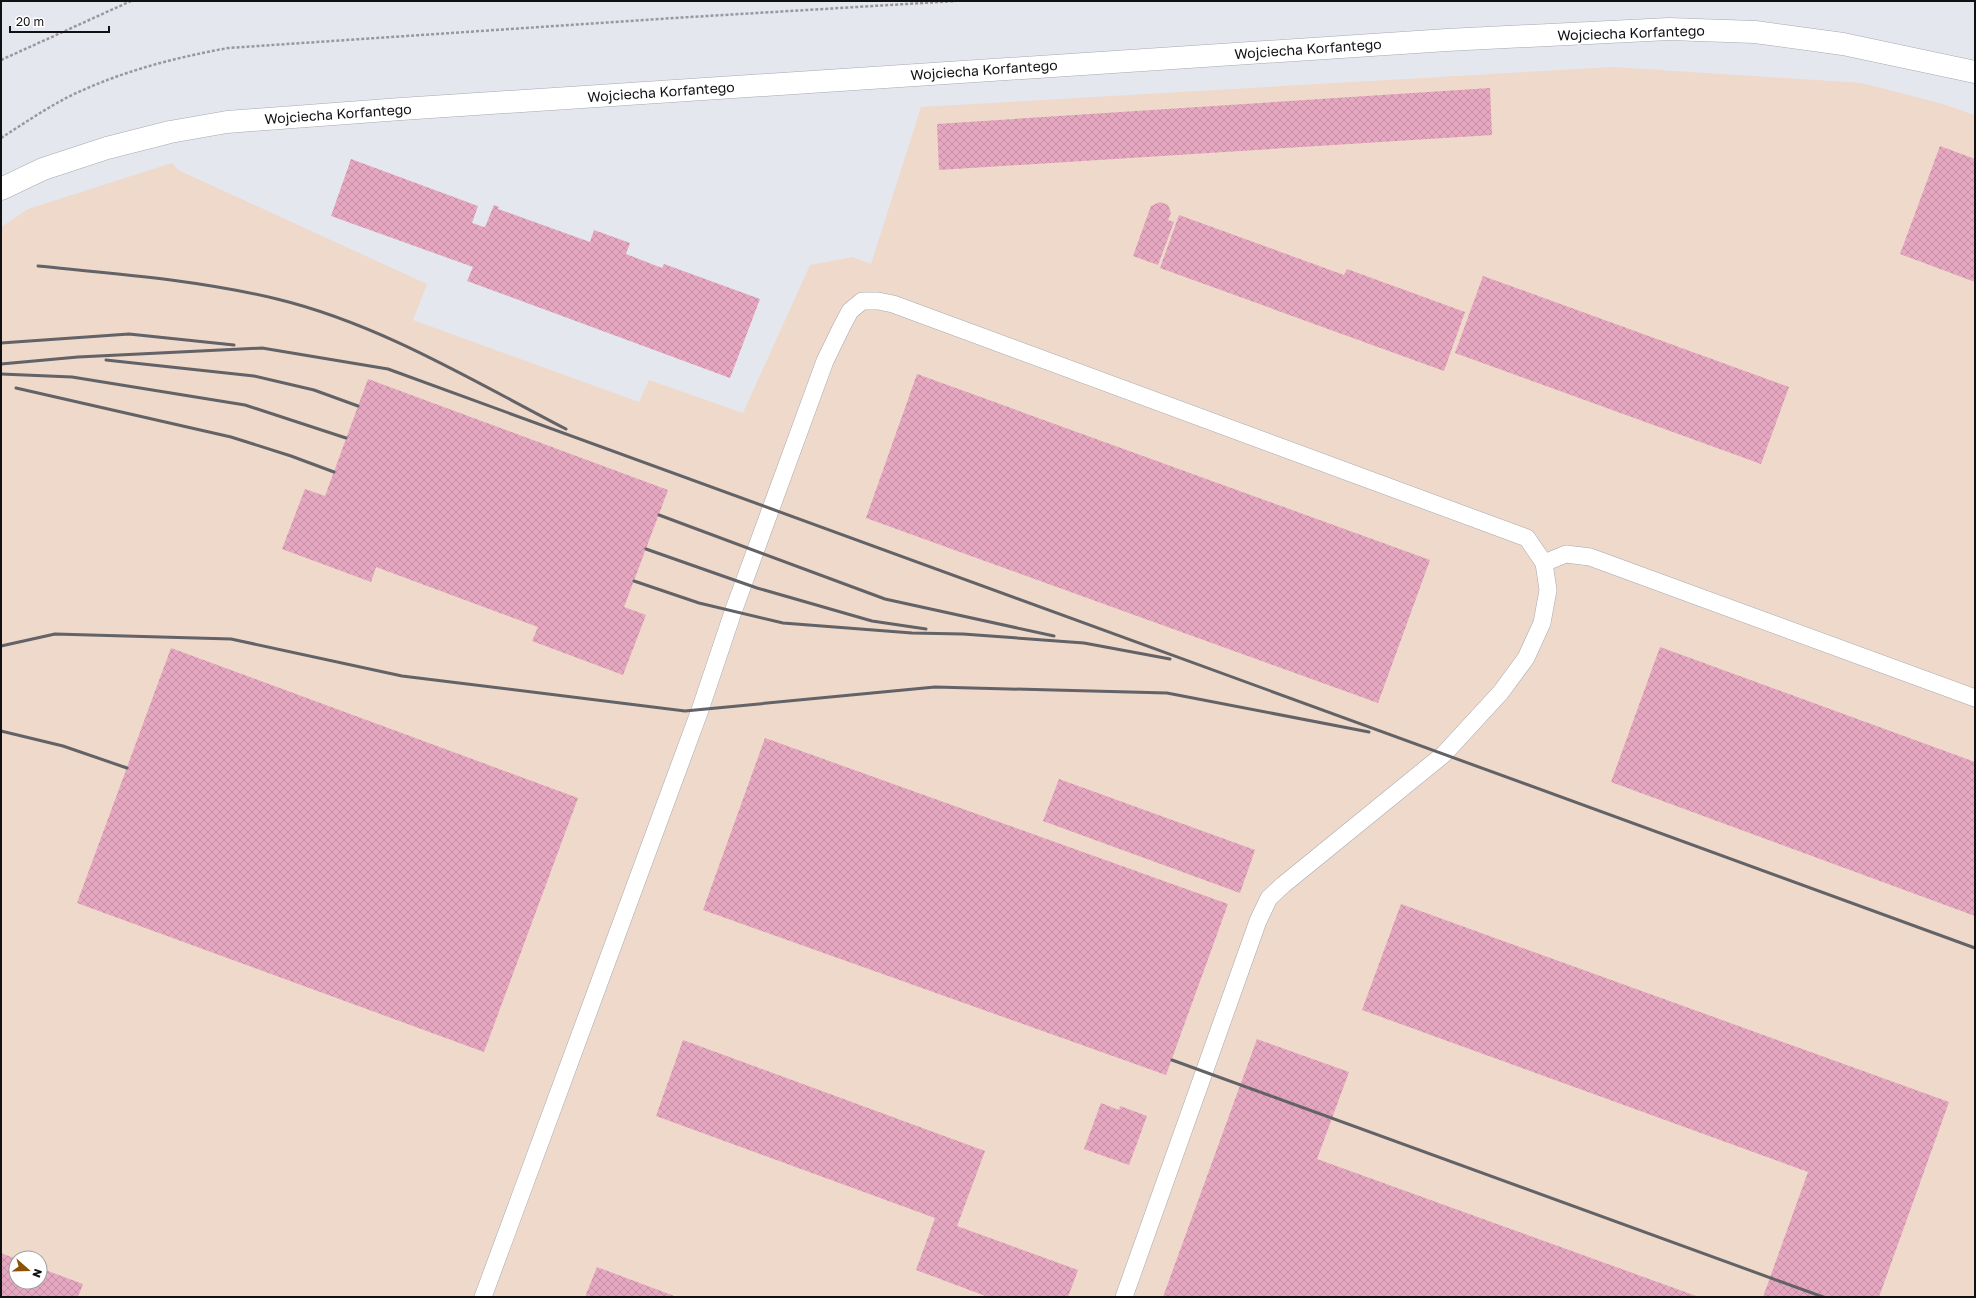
<svg xmlns="http://www.w3.org/2000/svg" width="1976" height="1298" font-family="'Golos Text',sans-serif">
<defs>
<pattern id="building-cross-hatch" width="8" height="8" patternUnits="userSpaceOnUse"><rect width="8" height="8" fill="#e6a7c0"/><path d="M0 0l8 8M0 8l8-8" fill="none" stroke="#c48fa4"/></pattern>
</defs>
<rect width="100%" height="100%" fill="#e5e7ef"/>
<path fill="#eed9cb" fill-rule="evenodd" d="M1612,67L1862,83L1943,104L1975,115V1297H1V227L28,209L172,163L178,170L427,284L413,320L639,402L649,380L743,413L810,265L853,257L871,264L921,107ZM16,1258H40V1282H16Z"/>
<path fill="url(#building-cross-hatch)" d="M1490,88L1492,135L939,170L937,124Z
M1940,146L1975,159V282L1900,254Z
M351,159L478,206L472,223L487,228L485,227L494,205L499,207L498,209L590,242L594,230L630,243L626,254L662,268L664,264L760,299L730,378L467,281L473,267L331,216Z
M1160,202L1168,205L1171,213L1168,220L1174,222L1158,265L1133,256L1151,206Z
M1179,215L1344,275L1347,269L1465,312L1444,371L1160,268Z
M1483,276L1789,387L1761,464L1455,353Z
M917,374L1430,560L1378,703L866,518Z
M368,379L668,490L624,607L646,615L623,675L532,641L538,627L376,567L371,582L282,549L305,489L325,496Z
M1660,647L1975,762V916L1611,782Z
M171,648L578,798L484,1052L77,903Z
M765,738L1228,904L1166,1075L703,910Z
M1059,779L1255,850L1240,893L1043,821Z
M1401,904L1949,1102L1879,1297H1763L1808,1172L1362,1010Z
M1257,1039L1349,1072L1317,1159L1699,1297H1163Z
M683,1040L985,1151L957,1226L1078,1270L1068,1297H988L916,1270L935,1218L656,1116Z
M1101,1103L1119,1110L1120,1106L1147,1116L1129,1165L1084,1149Z
M1,1253L16,1259V1282H40V1268L83,1284L78,1297H1Z
M597,1267L677,1297H585Z"/>
<g fill="none" stroke-linecap="round" stroke-linejoin="round">
<g stroke="#a6a8af" stroke-width="18">
<path id="lane" d="M1544,563L1566,554L1590,557L1975,698
M483,1297L700,710L733,612L825,361L841,328L850,311L862,301H878L893,304L1527,538L1544,563L1548,590L1542,623L1526,658L1501,692L1444,754L1283,885L1269,898L1258,921L1124,1297"/>
</g>
<g stroke="#a6a8af" stroke-width="23">
<path id="secondary" d="M1,189L43,169L107,148L170,132L227,122L401,109L1447,40L1669,29L1755,32L1843,44L1975,72"/>
</g>
<path stroke="#98999f" stroke-width="2.5" stroke-dasharray="3 2" stroke-linecap="butt" d="M1,60L131,1
M1,138C23,124 45,109 68,97C119,72 173,58 228,48L674,18L956,1"/>
<use href="#lane" stroke="#fff" stroke-width="17"/>
<use href="#secondary" stroke="#fff" stroke-width="22"/>
<path stroke="#626267" stroke-width="3" d="M38,266C118,274 199,280 277,299C380,324 473,381 566,429
M1,343L129,334L234,345
M106,360L254,376L314,390L358,406
M1,364L78,357L262,348L388,369L1975,948
M1,374L72,377L245,405L346,438
M16,388L231,437L291,456L334,472
M659,515L885,599L1054,636
M646,549L757,588L872,621L926,629
M634,581L699,603L783,623L912,633L963,634L1084,643L1170,659
M1,646L55,634L231,639L402,676L685,711L935,687L1167,693L1369,732
M1,731L63,746L127,768
M1172,1060L1823,1297"/>
</g>
<g text-anchor="middle" stroke-width="3.5" stroke-linejoin="round" paint-order="stroke">
<g font-size="14" fill="#111114" stroke="#fff">
<text transform="translate(1631 33) rotate(-2)" y="5">Wojciecha Korfantego</text>
<text transform="translate(1308 49) rotate(-4)" y="5">Wojciecha Korfantego</text>
<text transform="translate(984 70) rotate(-4)" y="5">Wojciecha Korfantego</text>
<text transform="translate(661 92) rotate(-4)" y="5">Wojciecha Korfantego</text>
<text transform="translate(338 114) rotate(-4)" y="5">Wojciecha Korfantego</text>
</g>
</g>
<rect width="1976" height="1298" fill="none" stroke="#111114" stroke-width="4"/>
<g transform="translate(28 1270) rotate(110)"><circle r="19" fill="#ffffff" stroke="#a0a0a1"/>
<path d="M0-3L7 15L0 10L-7 15Z" fill="#8b5307"/>
<text y="-6" font-size="11" font-weight="bold" text-anchor="middle" fill="#111114">N</text>
</g>
<path d="M10 26v6h99v-6" fill="none" stroke="#111114" stroke-width="2"/>
<text x="16" y="26" font-size="12" fill="#111114" stroke="#ffffff" stroke-width="3" paint-order="stroke">20 m</text>
</svg>
